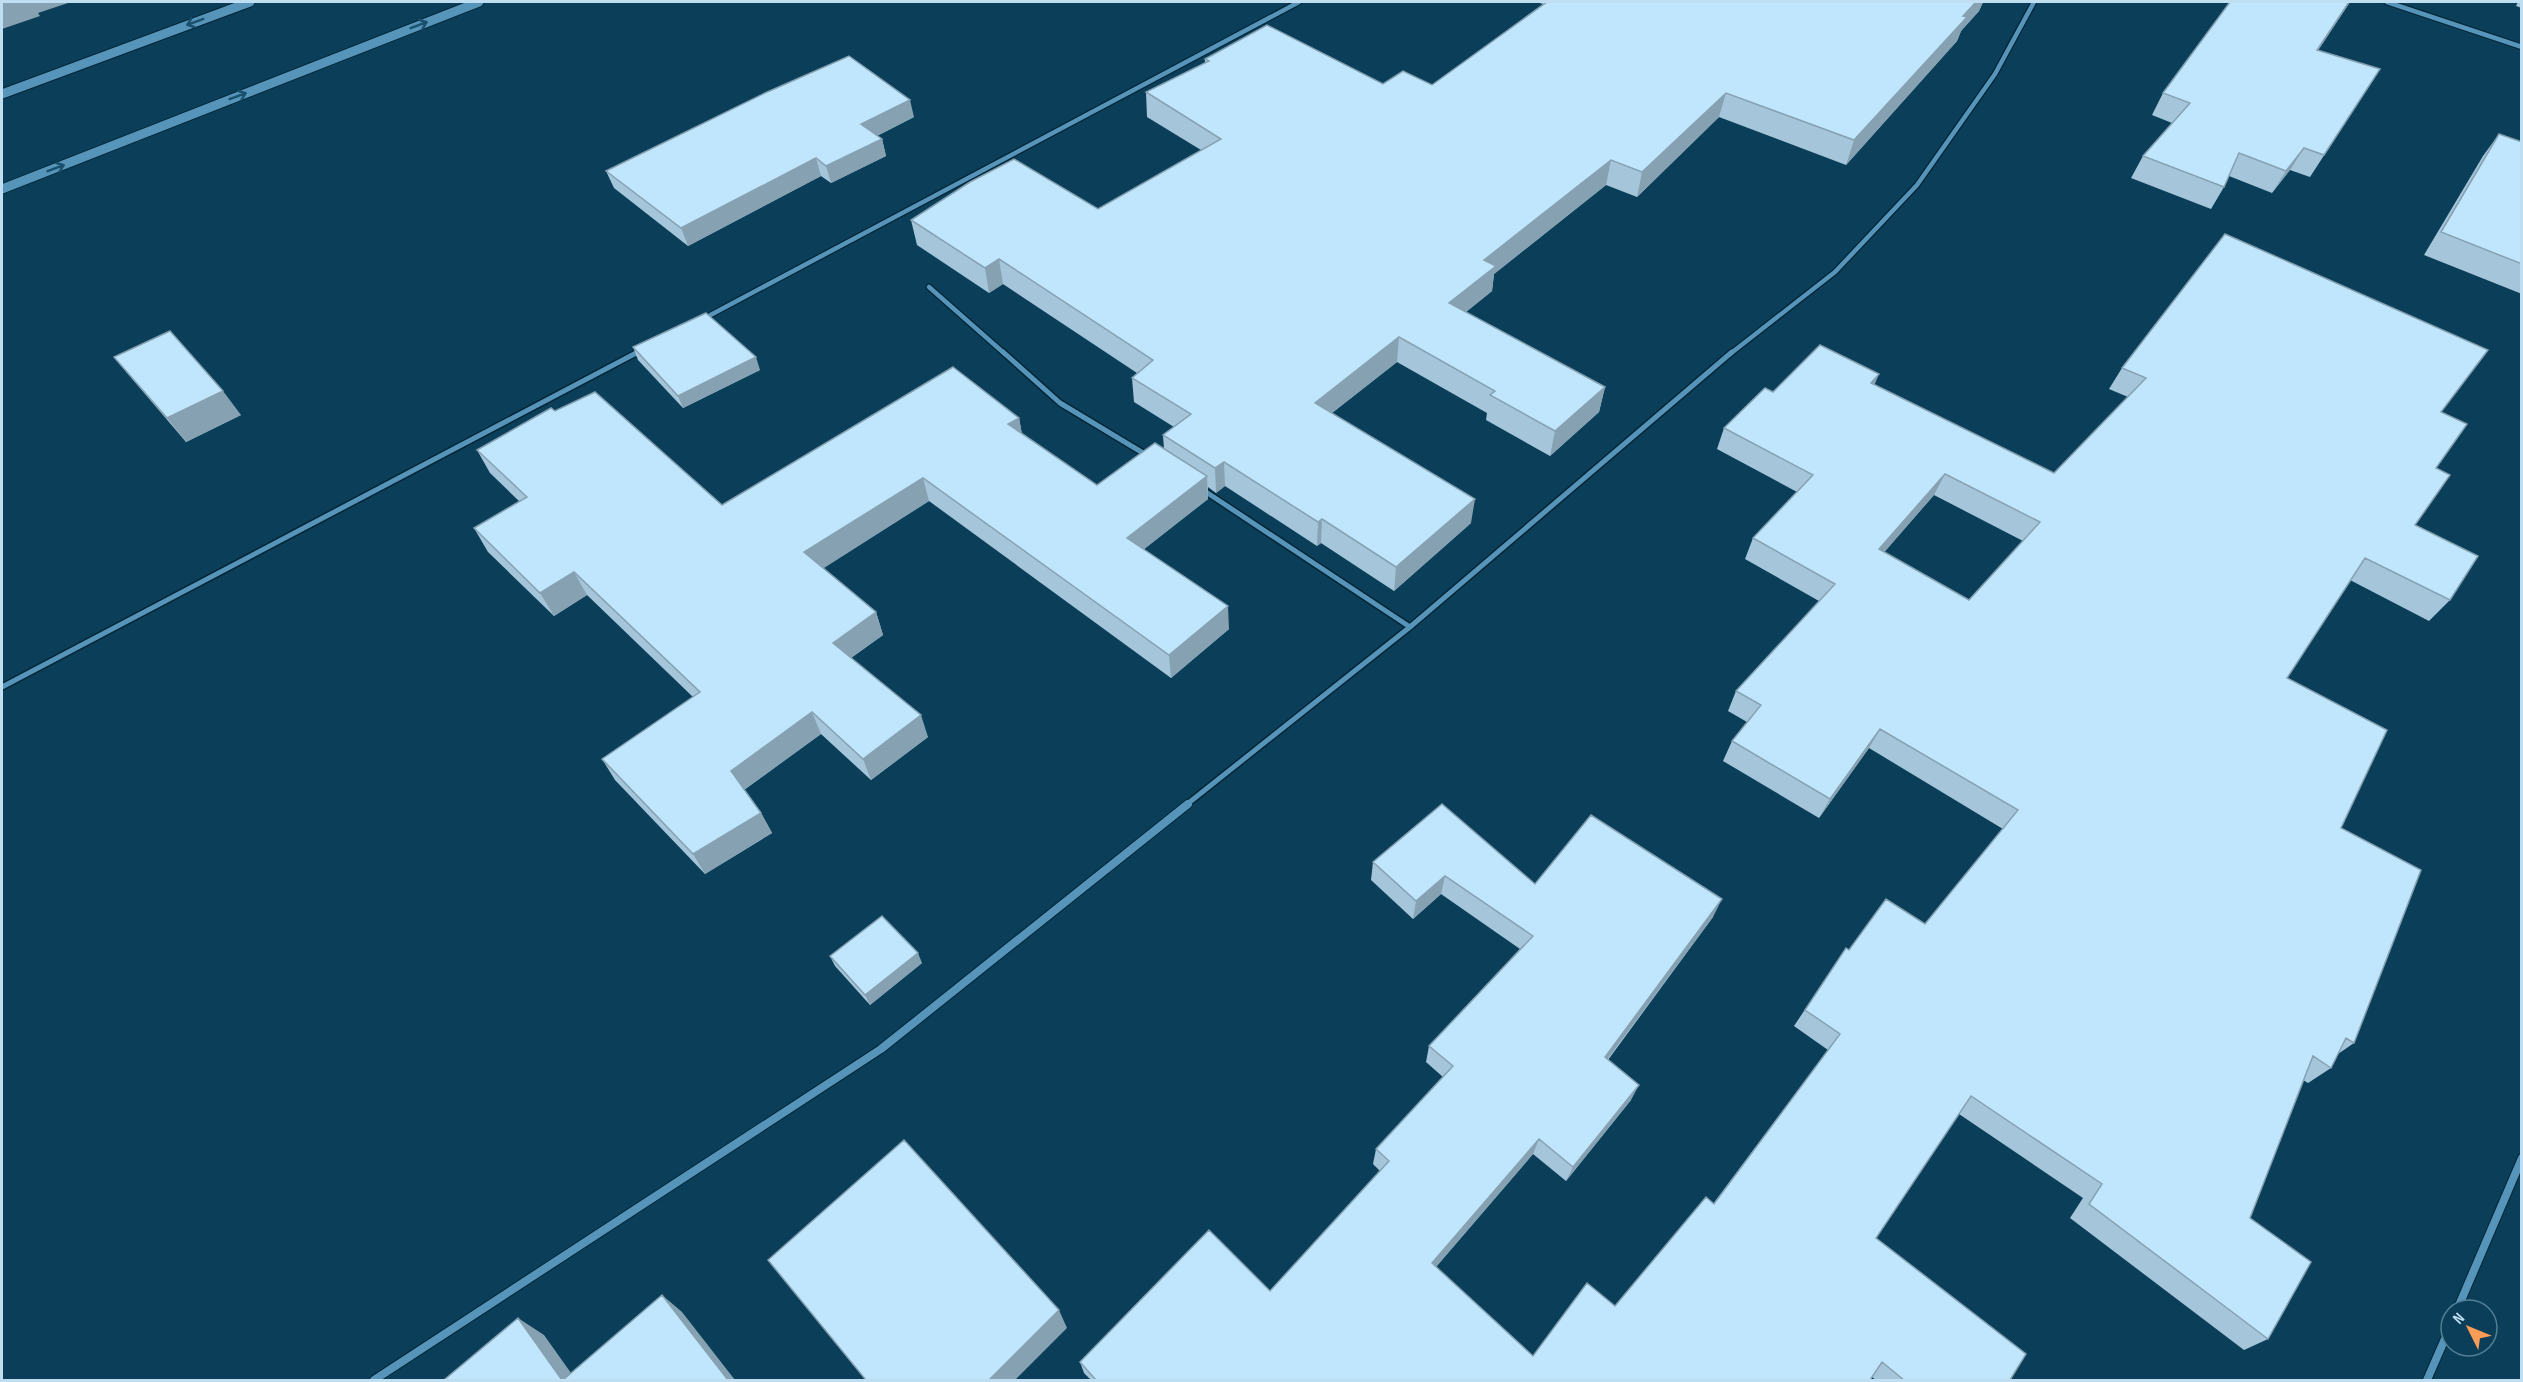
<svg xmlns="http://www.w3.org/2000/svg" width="2523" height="1382" font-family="'Sofia Sans Condensed',sans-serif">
<rect width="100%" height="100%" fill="#0b3f59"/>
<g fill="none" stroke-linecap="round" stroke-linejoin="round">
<g stroke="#022536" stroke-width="7">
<path id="street-far2" d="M2387,2L2522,47
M929,287L1005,354
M703,319L1299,2
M636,354L641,351
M1730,354L1835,272L1917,185L1995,74L2034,2"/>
</g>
<g stroke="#022536" stroke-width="8">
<path id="street-far1" d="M1003,352L1060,403L1148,456
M1203,490L1410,627
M2,687L638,352
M1186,805L1410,627L1732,352"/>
</g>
<g stroke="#022536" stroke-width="10">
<path id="street" d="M2457,1310L2522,1158
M374,1380L881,1049L1188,804
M2427,1380L2451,1325"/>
</g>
<g stroke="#022536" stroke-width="11">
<path id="secondary" d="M2,94L250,2
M2,189L479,2"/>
</g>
<use href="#street-far2" stroke="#5695b9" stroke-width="4.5"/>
<use href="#street-far1" stroke="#5695b9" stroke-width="5"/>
<use href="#street" stroke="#5695b9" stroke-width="8"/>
<use href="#secondary" stroke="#5695b9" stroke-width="9"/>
</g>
<path fill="#a5c6da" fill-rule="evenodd" d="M1536,2H1983L1979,11L1961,31L1957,41L1846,165L1719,117L1637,197L1606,185L1494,274L1492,291L1466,312L1605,387L1599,412L1550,456L1486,420L1487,413L1397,362L1332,413L1471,523L1394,591L1321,543L1317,546L1225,486L1216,493L1208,487V499L1144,549L1229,629L1171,678L929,501L823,568L876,612L883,635L851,658L928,737L871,780L821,734L744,790L761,813L772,833L705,874L615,780L602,759L693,697L587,595L554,616L488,552L474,528L520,502L490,473L477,450L555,411L722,505L1019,418L1022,434L1097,485L1164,449L1163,435L1174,427L1134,402L1132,378L1137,373L1003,284L989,293L917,245L911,220L1098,209L1201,150L1147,117L1146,92L1205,63V59L1383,84L1432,85L1543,4Z
M2230,2H2350L2318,50L2380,69L2310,177L2290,170L2272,193L2229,176L2224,187L2211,209L2131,178L2143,156L2172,123L2152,115L2163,93Z
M2518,2H2522V8L2516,6Z
M914,117L877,136L882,139L886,156L831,183L821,176L688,246L614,188L606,171Z
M2499,134L2522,142V294L2424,255L2483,156Z
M633,347L760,370L683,408L638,360Z
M114,357L241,415L186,442L134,381Z
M2122,368L2441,412L2436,468L2415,525L2450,600L2429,621L2350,580L2287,678L2341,828L2354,1043L2338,1054L2331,1068L2308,1083L2303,1080L2250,1218L2268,1339L2244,1350L2070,1218L2083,1198L1959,1114L1876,1238L2010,1380H1876L1872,1377L1870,1380H1091L1084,1373L1080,1362L1270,1291L1380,1171L1373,1164L1376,1149L1443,1077L1426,1062L1429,1046L1520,949L1441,894L1413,919L1371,880L1373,862L1535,884L1713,917L1608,1060L1631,1100L1566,1181L1533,1154L1436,1267L1533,1356L1615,1306L1713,1204L1828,1050L1794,1026L1846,948L1849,950L1925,924L2003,829L1869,748L1819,818L1723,761L1732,741L1747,722L1728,711L1736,691L1819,601L1745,559L1753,538L1797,492L1717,449L1724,428L1773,392L1875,385L2054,473L2128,397L2109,389ZM1934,495L2023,541L1969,600L1884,552Z
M830,956L922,963L870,1005L835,966Z"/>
<path fill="#86a1b1" d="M2,2H71L38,13L40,16L2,29Z
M1976,2H1983L1979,11L1961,31L1957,41L1846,165L1854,140Z
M2349,2H2350L2304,72L2317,50Z
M1726,93L1719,117L1637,197L1642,172Z
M910,100L914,117L865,142L861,124Z
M882,139L886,156L831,183L826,166Z
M2304,148L2290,170L2272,193L2286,171Z
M816,158L821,176L688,246L681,228Z
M1611,160L1606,185L1494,274L1492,291L1446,328L1449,303L1484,260Z
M999,259L1003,284L989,293L985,268Z
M1399,337L1397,362L1314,427L1315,403Z
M756,357L760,370L683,408L678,396Z
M1879,374L1870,396L1871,383Z
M1605,387L1599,412L1550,456L1555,431Z
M223,391L241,415L186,442L167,418Z
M1019,418L1023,441L1008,424Z
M1224,462L1225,486L1216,493L1215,468Z
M1945,474L1934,495L1869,570L1879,549Z
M1207,476L1208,499L1129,561L1127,538Z
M923,478L929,501L813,575L804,552Z
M1475,499L1471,523L1394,591L1396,567Z
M1322,519L1321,543L1317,546L1318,522Z
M574,572L587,595L554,616L540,593Z
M1228,606L1229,629L1171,678L1169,655Z
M876,612L883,635L841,665L833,643Z
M812,712L821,734L741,792L731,771Z
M921,715L928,737L871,780L863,759Z
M1880,729L1869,748L1819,818L1830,799Z
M761,813L772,833L705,874L693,854Z
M1445,876L1441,894L1413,919L1416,901Z
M1722,899L1713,917L1597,1073L1605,1057Z
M918,953L922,963L870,1005L865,995Z
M1639,1085L1631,1100L1566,1181L1573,1167Z
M1539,1139L1533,1154L1428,1276L1432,1263Z
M662,1295L682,1312L735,1380H728Z
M1059,1310L1067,1328L1015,1380H989Z
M518,1318L544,1335L576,1380H562Z"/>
<path fill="#c0e6fd" stroke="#86a1b1" stroke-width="1.5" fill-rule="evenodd" d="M1547,2H1976L1963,16L1967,17L1854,140L1726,93L1642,172L1611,160L1484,260L1496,266L1449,303L1605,387L1555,431L1490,395L1495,391L1399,337L1315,403L1475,499L1396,567L1322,519L1318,522L1224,462L1215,468L1163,435L1191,414L1132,378L1153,360L999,259L985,268L911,220L970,182L1014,159L1098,209L1221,139L1146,92L1209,61L1205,59L1267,25L1383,84L1403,71L1432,85Z
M2230,2H2349L2317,50L2380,69L2324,155L2304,148L2286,171L2239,153L2224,187L2143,156L2190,103L2163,93Z
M849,56L910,100L861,124L882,139L826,166L816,158L681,228L606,171L765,93Z
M2499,134L2522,142V264L2441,232Z
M2225,234L2488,350L2441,412L2467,424L2436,468L2450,475L2415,525L2478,556L2450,600L2365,558L2287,678L2387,730L2341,828L2421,870L2354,1043L2346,1038L2331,1068L2313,1056L2250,1218L2311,1262L2268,1339L2089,1204L2102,1184L1971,1096L1876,1238L2026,1354L2010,1380H1904L1882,1362L1870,1380H1096L1080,1362L1209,1230L1270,1291L1389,1161L1376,1149L1453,1066L1429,1046L1533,936L1445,876L1416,901L1373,862L1442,804L1535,884L1591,815L1722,899L1605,1057L1639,1085L1573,1167L1539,1139L1432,1263L1533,1356L1587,1283L1615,1306L1706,1197L1714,1204L1840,1034L1805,1010L1846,948L1849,950L1886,899L1925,924L2018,810L1880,729L1830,799L1732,741L1761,705L1736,691L1835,584L1753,538L1813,475L1724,428L1765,388L1773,392L1820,345L1879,374L1871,383L2054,473L2146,378L2122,368ZM1945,474L2040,522L1969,600L1879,549Z
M706,313L756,357L678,396L633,347Z
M170,331L223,391L167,418L114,357Z
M953,367L1019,418L1008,424L1097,485L1155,443L1207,476L1127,538L1228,606L1169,655L923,478L804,552L876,612L833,643L921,715L863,759L812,712L731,771L761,813L693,854L602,759L700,692L574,572L540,593L474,528L527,497L477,450L551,408L555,411L595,392L722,505Z
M882,916L918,953L865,995L830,956Z
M904,1140L1059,1310L989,1380H866L768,1260Z
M662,1295L728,1380H563Z
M518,1318L562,1380H444Z"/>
<defs><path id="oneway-shaft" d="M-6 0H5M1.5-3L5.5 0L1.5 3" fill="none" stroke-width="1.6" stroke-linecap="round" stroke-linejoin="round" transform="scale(1.5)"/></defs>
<g stroke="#1a506c">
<use href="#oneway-shaft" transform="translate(195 22) rotate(160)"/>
<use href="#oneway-shaft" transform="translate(419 25) rotate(-21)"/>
<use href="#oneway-shaft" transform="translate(238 96) rotate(-21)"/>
<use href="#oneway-shaft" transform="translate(56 168) rotate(-21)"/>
</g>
<rect width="2523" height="1382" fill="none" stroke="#bfdef1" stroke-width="6"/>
<g transform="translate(2469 1328) rotate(313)"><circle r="28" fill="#0b3f59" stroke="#537f96" stroke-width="1.5"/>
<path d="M0-4.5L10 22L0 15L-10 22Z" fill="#fd9d55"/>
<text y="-9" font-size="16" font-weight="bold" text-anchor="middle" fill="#bfdef1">N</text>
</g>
</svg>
